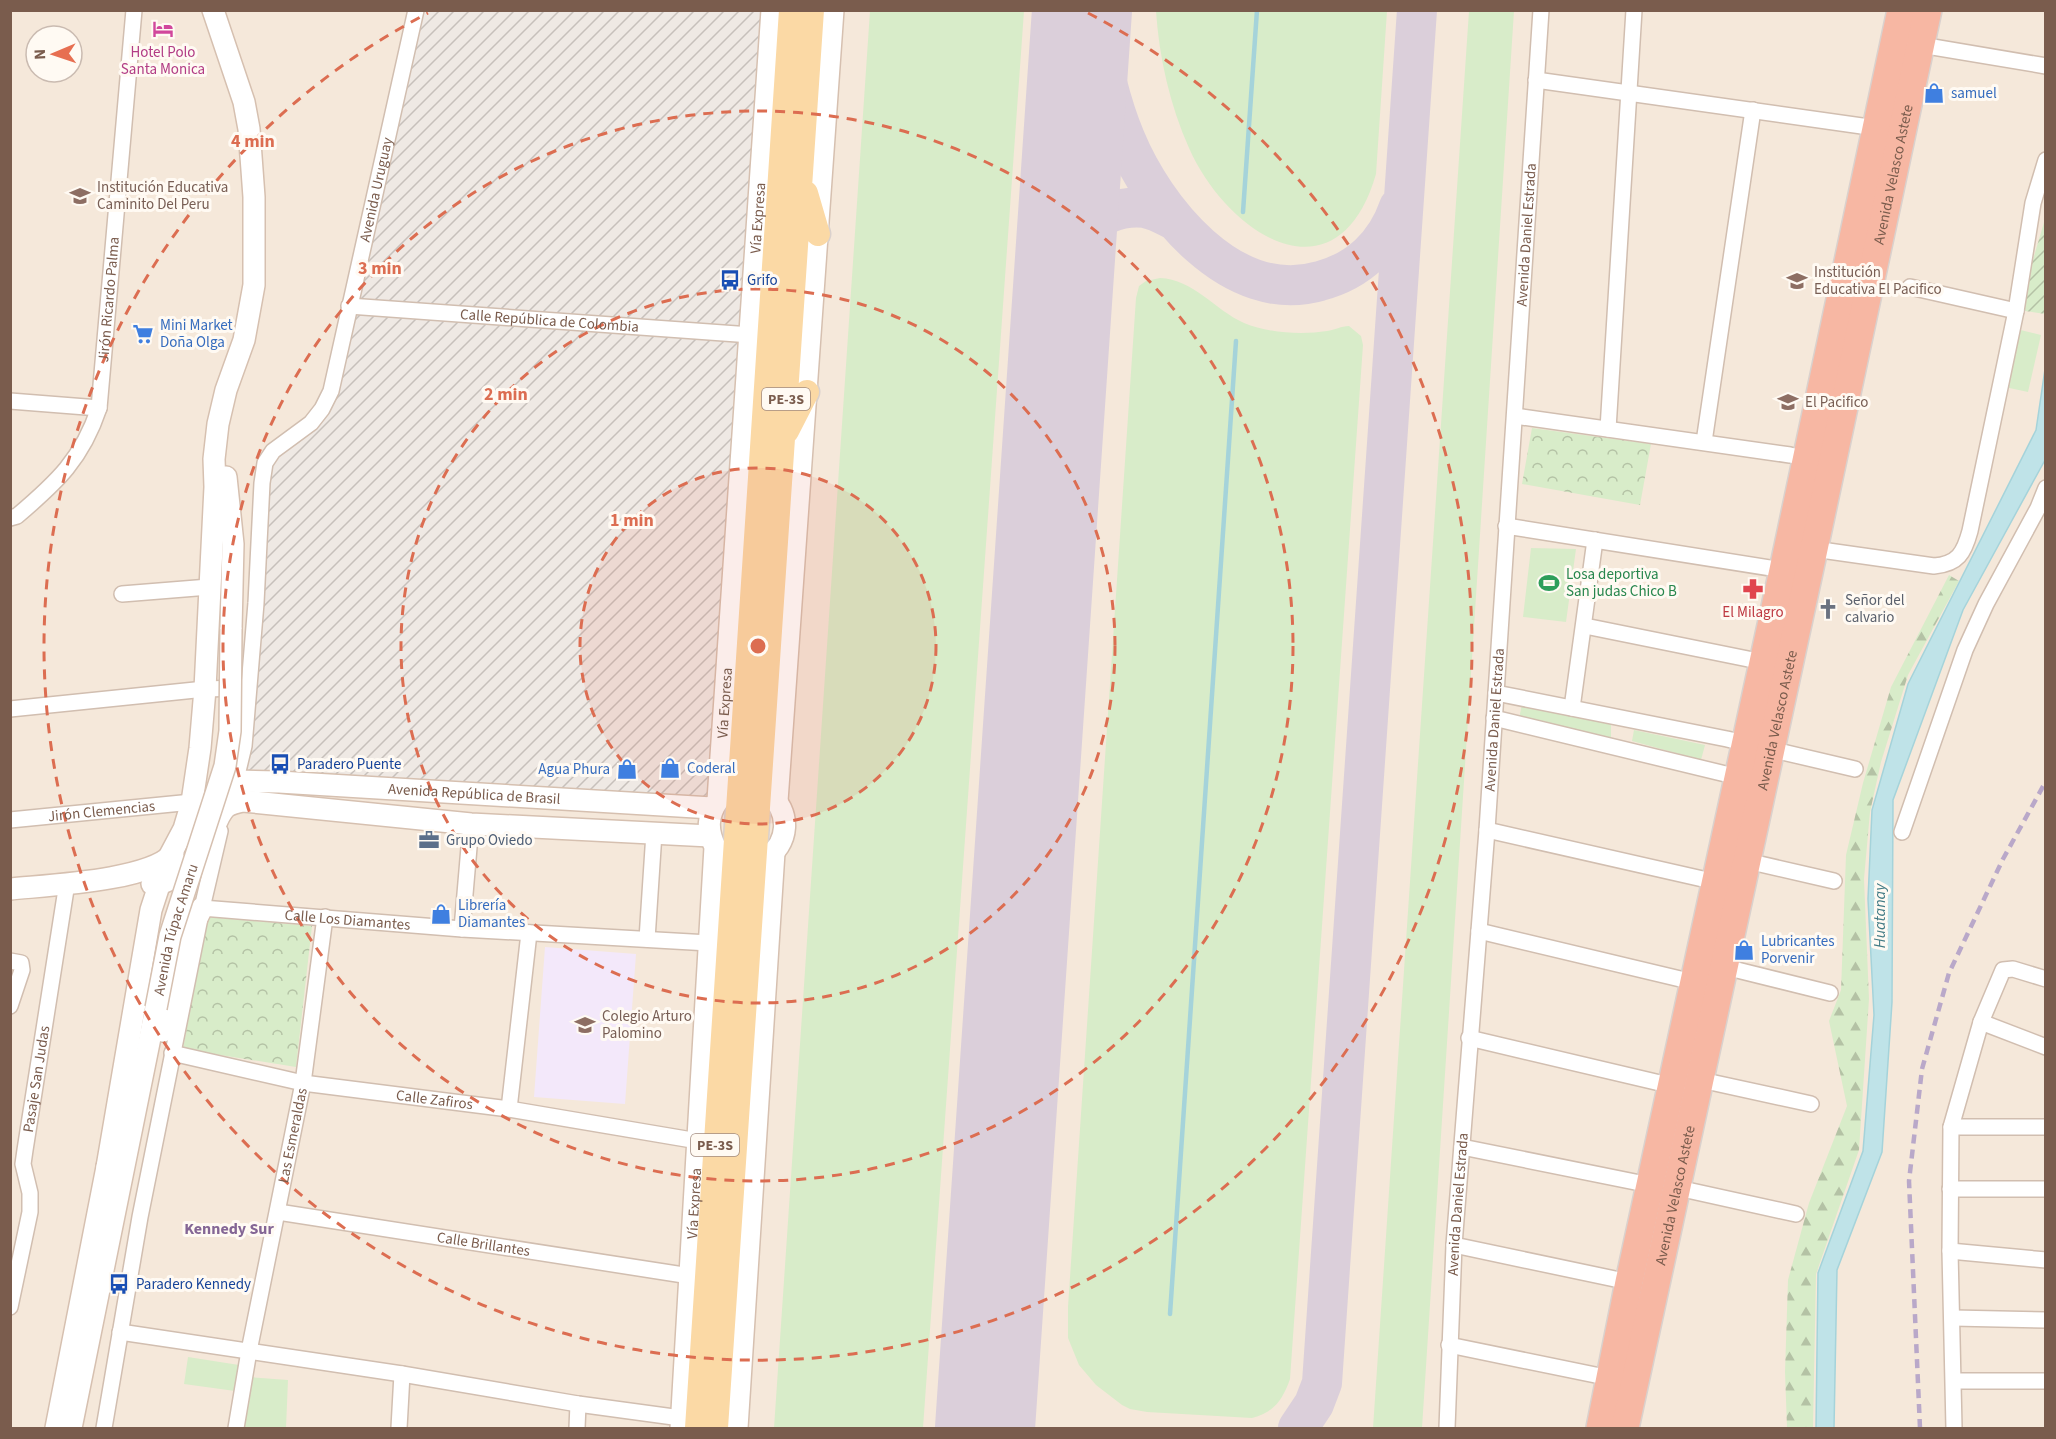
<svg xmlns="http://www.w3.org/2000/svg" width="2056" height="1439" font-family="'Source Sans 3',sans-serif">
<defs>
<pattern id="industrial-furrows" width="10" height="10" patternUnits="userSpaceOnUse" patternTransform="scale(1.5)"><rect width="10" height="10" fill="#efe9e4"/><path d="M-1 1l2-2M0 10L10 0M9 11l2-2" fill="none" stroke="#c7c0bb"/></pattern>
<pattern id="forest-firs" width="22" height="20" patternUnits="userSpaceOnUse" patternTransform="scale(1.5)"><rect width="22" height="20" fill="#d8ecc9"/><path d="M5 1l3.5 6h-7zM16 11l3.5 6h-7z" fill="#b4c2a5"/></pattern>
<pattern id="park-crowns" width="20" height="18" patternUnits="userSpaceOnUse" patternTransform="scale(1.5)"><rect width="20" height="18" fill="#d8ecc9"/><path d="M2 6a3 3 0 1 1 6 0M12 15a3 3 0 1 1 6 0" fill="none" stroke="#b4c2a5"/></pattern>
<pattern id="garden-furrows" width="10" height="10" patternUnits="userSpaceOnUse" patternTransform="scale(1.5)"><rect width="10" height="10" fill="#d8ecc9"/><path d="M-1 1l2-2M0 10L10 0M9 11l2-2" fill="none" stroke="#b4c2a5"/></pattern>
</defs>
<rect width="100%" height="100%" fill="#fdf6ec"/>
<path fill="#f5e8da" fill-rule="evenodd" d="M11,11H2045V1428H11ZM36,36H72V72H36Z"/>
<path fill="url(#industrial-furrows)" d="M418,11H786L732,817L465,801L238,781L264,484L279,444L306,425L325,397Z"/>
<path fill="#f3e8fa" d="M545,947L636,954L625,1104L534,1097Z"/>
<path fill="#d8ecc9" d="M870,11H1024L923,1428H774Z
M1156,11H1387L1376,174C1338,305 1228,236 1189,148C1170,106 1159,57 1156,11Z
M1469,11H1514L1422,1428H1373Z
M1160,278C1193,279 1215,310 1244,323C1268,333 1302,335 1327,331C1335,330 1341,326 1349,326L1361,336L1363,345L1290,1379C1283,1399 1274,1413 1252,1418L1147,1412L1130,1409L1122,1405L1096,1385L1079,1365L1068,1338V1307L1136,298L1139,286L1146,281Z
M2012,328L2041,335L2028,392L2000,386Z
M1531,548L1576,549L1566,622L1523,617Z
M1522,704L1611,723V740L1519,719Z
M1634,730L1705,745L1701,760L1632,741Z
M188,1357L239,1365L235,1391L184,1384Z
M249,1377L288,1380L286,1428H242Z"/>
<path fill="url(#forest-firs)" d="M1949,575L1959,581L1908,675L1881,762L1870,812L1864,879L1869,999L1859,1150L1816,1274L1813,1428H1787L1785,1372L1788,1280L1809,1203L1847,1106L1829,1021L1841,990L1846,855L1863,783L1891,687Z"/>
<path fill="url(#park-crowns)" d="M1532,428L1651,444L1640,505L1522,484Z
M207,917L312,926L296,1067L183,1049Z"/>
<path fill="url(#garden-furrows)" d="M2045,219V314L2018,310Z"/>
<path fill="#bfe3e8" stroke="#a5d3da" stroke-width="1.5" d="M2045,369V460L1963,610L1893,800L1892,1002L1882,1152L1837,1270L1834,1428H1816L1818,1273L1863,1151L1874,1015L1868,899L1872,810L1908,684L2036,430Z"/>
<g fill="none" stroke-linecap="round" stroke-linejoin="round">
<path stroke="#a5d3da" stroke-width="4.5" d="M1243,212L1257,10
M1170,1314L1236,341"/>
<path stroke="#dbcfda" stroke-width="40" d="M1091,10C1100,53 1108,97 1125,138C1154,209 1232,307 1320,281C1358,271 1386,245 1399,207
M1063,281C1066,266 1069,250 1078,236C1092,216 1121,205 1145,208C1156,210 1166,216 1176,221
M989,1359C991,1388 991,1408 1014,1428
M1298,1428L1314,1404L1322,1383L1417,10"/>
<path stroke="#dbcfda" stroke-width="100" d="M985,1428L1082,10"/>
<g stroke="#d1beb0" stroke-width="18">
<g id="street">
<path d="M1915,44L2046,66"/>
<path d="M1536,80L1876,128"/>
<path d="M1910,287L2016,311"/>
<path id="s1" d="M349,306L751,335"/>
<path d="M10,401L99,408"/>
<path d="M1515,416L1790,455L1813,460"/>
<path d="M1608,429L1634,10"/>
<path d="M1704,442L1753,110"/>
<path id="s2" d="M10,518L17,516C57,482 82,459 99,408L134,10"/>
<path d="M1506,526L1783,570"/>
<path d="M1814,549L1934,566C1958,564 1964,553 1970,531L2016,311L2033,203L2046,160"/>
<path d="M122,594L209,587"/>
<path d="M1585,626L1763,662"/>
<path d="M1496,693L1727,739L1855,769"/>
<path d="M1572,708L1595,540"/>
<path d="M10,709L205,689L240,688"/>
<path d="M1494,718L1738,777"/>
<path id="s3" d="M234,788L244,746L256,603L262,483L265,463L273,451L311,423L322,409L331,391L416,10"/>
<path id="s4" d="M10,820L192,802"/>
<path d="M1487,830L1716,882"/>
<path d="M1902,832L1965,650L1986,604L2038,508L2046,488"/>
<path d="M1747,861L1834,881"/>
<path id="s5" d="M202,908L462,929L709,943"/>
<path d="M462,929L471,824"/>
<path d="M1479,931L1693,982"/>
<path d="M647,939L654,833"/>
<path d="M10,961L21,963L22,970L10,1006"/>
<path d="M1725,967L1830,993"/>
<path d="M1981,1022L2003,970L2013,969L2046,979"/>
<path d="M1469,1038L1677,1087"/>
<path id="s6" d="M172,1053L303,1083L509,1109L698,1141"/>
<path d="M1701,1080L1811,1104"/>
<path d="M509,1109L529,933"/>
<path d="M1951,1127H2046"/>
<path d="M1462,1147L1650,1185"/>
<path d="M1678,1188L1796,1214"/>
<path d="M1950,1189H2046"/>
<path id="s7" d="M278,1212L690,1276"/>
<path d="M1454,1245L1629,1282"/>
<path d="M1950,1251L2046,1260"/>
<path id="s8" d="M10,1307L30,1212V1193L23,1164L25,1150L67,883"/>
<path d="M1953,1318L2046,1320"/>
<path d="M120,1332L402,1374L578,1404L681,1418"/>
<path d="M1449,1345L1610,1378"/>
<path d="M1954,1381H2046"/>
<path d="M104,1428L140,1217L202,908L220,831"/>
<path id="s9" d="M236,1428L249,1351L303,1083L325,917"/>
<path d="M399,1428L402,1374"/>
<path d="M577,1428L578,1404"/>
<path id="s10" d="M1447,1428L1454,1245L1487,830L1541,10"/>
<path d="M1954,1428L1950,1251L1951,1127L1981,1022L2046,1047"/>
</g>
</g>
<g stroke="#d6c0b0" stroke-width="24">
<g id="secondary">
<path d="M226,477L233,544L231,629"/>
<path d="M777,801L833,10"/>
<path id="s11" d="M210,805L236,781L279,782L712,808"/>
<path d="M763,860C790,845 792,811 767,792"/>
<path d="M152,884C173,886 202,854 211,836C215,827 218,814 226,807C230,804 238,802 243,801L471,824L710,836"/>
<path d="M10,889C49,885 148,881 173,854"/>
<path d="M163,1031L183,946L202,908"/>
<path d="M107,1167L151,910L167,861L184,829L192,802L200,748L205,689L215,487L214,459L218,424L226,390L244,340L254,285V197L249,129L244,102L213,10"/>
<path d="M56,1428L107,1167L112,1153"/>
<path d="M71,1428L156,1008"/>
<path id="s12" d="M681,1428L715,847C707,830 707,816 718,800L772,10"/>
<path d="M737,1428L774,852"/>
</g>
</g>
<g stroke="#dad1cd" stroke-width="27">
<path id="primary" d="M806,193L818,234
M787,431L807,392
M697,1428L791,10
M716,1428L812,10"/>
</g>
<g stroke="#dad1cd" stroke-width="30">
<g id="highway">
<path d="M1600,1428L1629,1282L1783,570L1901,10"/>
<path id="s13" d="M1625,1428L1814,549L1928,10"/>
</g>
</g>
<use href="#street" stroke="#fff" stroke-width="15"/>
<use href="#secondary" stroke="#fff" stroke-width="21"/>
<use href="#primary" stroke="#fbd9a5" stroke-width="24"/>
<use href="#highway" stroke="#f7b7a3" stroke-width="27"/>
<path stroke="#b9a8c9" stroke-width="4.5" stroke-dasharray="9 6" stroke-linecap="butt" d="M1920,1428L1909,1181L1922,1069L1949,973L2003,859L2046,781"/>
<g stroke="#d6c0b0" stroke-width="24" stroke-linecap="butt">
<g id="secondary-bridge">
<path id="s14" d="M156,1008L170,936L225,766L230,731L231,629"/>
</g>
</g>
<use href="#secondary-bridge" stroke="#fff" stroke-width="21"/>
</g>
<circle cx="758" cy="646" r="178" fill="#dc6d51" fill-opacity=".12"/>
<g fill="none" stroke="#dc6d51" stroke-width="3" stroke-dasharray="10 8">
<circle cx="758" cy="646" r="178"/>
<circle cx="758" cy="646" r="357"/>
<circle cx="758" cy="646" r="535"/>
<path d="M1088 13A714 714 0 1 1 428 13"/>
</g>
<defs>
<g id="hotel-bare" transform="scale(1.62)"><path d="M-6-4.5h1.5V1H6V5H4.5V3h-9V5H-6ZM-4 0a1.8 1.8 0 1 1 3.6 0ZM.5 0V-2.5h3Q6-2.5 6 0Z" fill="#d1479c" stroke="#fffaf3" stroke-width="2.5" paint-order="stroke"/></g>
<g id="shop-bare" transform="scale(1.62)"><path d="M-5-2.5h2.3a2.7 3.5 0 0 1 5.4 0H5L5.5 6h-11ZM-1.5-2.5h3a1.5 2.3 0 0 0-3 0Z" fill="#3f7fe0" stroke="#fffaf3" stroke-width="2.5" paint-order="stroke"/></g>
<g id="school-bare" transform="scale(1.62)"><path d="M0-5L7-2L0 1L-7-2ZM-4 1L0 2.5L4 1V4Q0 6-4 4Z" fill="#8d6e63" stroke="#fffaf3" stroke-width="2.5" paint-order="stroke"/></g>
<g id="bus-bare" transform="scale(1.62)"><path d="M-5-6H5V4H4V6H2V4H-2V6H-4V4H-5ZM-3.5-4V0h7V-4ZM-3.5 1.2v1.5H-2V1.2ZM2 1.2v1.5H3.5V1.2Z" fill="#1a4fb4" stroke="#fffaf3" stroke-width="2.5" paint-order="stroke"/></g>
<g id="supermarket-bare" transform="scale(1.62)"><path d="M-6-5.5h2.5l.6 2H6L4.5 2H-2.5L-4.4-4H-6ZM-1.5 3.2a1.3 1.3 0 1 0 .1 0ZM3 3.2a1.3 1.3 0 1 0 .1 0Z" fill="#3f7fe0" stroke="#fffaf3" stroke-width="2.5" paint-order="stroke"/></g>
<g id="stadium-bare" transform="scale(1.62)"><path d="M0-5a6.5 5 0 1 0 0 10a6.5 5 0 1 0 0-10ZM-3.5-1.8h7v3.6h-7Z" fill="#2e9e5b" stroke="#fffaf3" stroke-width="2.5" paint-order="stroke"/></g>
<g id="pharmacy-bare" transform="scale(1.62)"><path d="M-2-6h4v4h4v4h-4v4h-4v-4h-4v-4h4Z" fill="#e0444e" stroke="#fffaf3" stroke-width="2.5" paint-order="stroke"/></g>
<g id="church-bare" transform="scale(1.62)"><path d="M-1.2-6h2.4v3.5h3.3v2.4h-3.3V6h-2.4V-.1h-3.3v-2.4h3.3Z" fill="#6b7280" stroke="#fffaf3" stroke-width="2.5" paint-order="stroke"/></g>
<g id="office-bare" transform="scale(1.62)"><path d="M-6-3h4V-5.5h4V-3h4V5H-6ZM-1-4.5V-3h2v-1.5ZM-6 0V1H6V0Z" fill="#5c6f8a" stroke="#fffaf3" stroke-width="2.5" paint-order="stroke"/></g>
</defs>
<g fill-rule="evenodd">
<use href="#hotel-bare" x="163" y="29"/>
<use href="#shop-bare" x="1934" y="93"/>
<use href="#school-bare" x="80" y="196"/>
<use href="#bus-bare" x="730" y="280"/>
<use href="#school-bare" x="1797" y="281"/>
<use href="#supermarket-bare" x="143" y="334"/>
<use href="#school-bare" x="1788" y="402"/>
<use href="#stadium-bare" x="1549" y="583"/>
<use href="#pharmacy-bare" x="1753" y="589"/>
<use href="#church-bare" x="1828" y="609"/>
<use href="#bus-bare" x="280" y="764"/>
<use href="#shop-bare" x="670" y="768"/>
<use href="#shop-bare" x="627" y="769"/>
<use href="#office-bare" x="429" y="840"/>
<use href="#shop-bare" x="441" y="914"/>
<use href="#shop-bare" x="1744" y="950"/>
<use href="#school-bare" x="585" y="1025"/>
<use href="#bus-bare" x="119" y="1284"/>
</g>
<g text-anchor="middle" stroke-width="6" stroke-linejoin="round" paint-order="stroke">
<g fill="#fffaf3" stroke="#a28b7f" stroke-width="1.5">
<rect x="762" y="388" width="48" height="22" rx="4.5"/>
<rect x="691" y="1134" width="48" height="22" rx="4.5"/>
</g>
<g font-size="14" font-weight="bold" fill="#7a5c4d">
<text x="786" y="404">PE-3S</text>
<text x="715" y="1150">PE-3S</text>
</g>
<g font-size="15" fill="#b23c85" stroke="#fffaf3">
<text x="163" y="57">Hotel Polo<tspan x="163" dy="17">Santa Monica</tspan></text>
</g>
<g font-size="15" fill="#366cbe" stroke="#fffaf3" text-anchor="start">
<text x="1951" y="98">samuel</text>
<text x="160" y="330">Mini Market<tspan x="160" dy="17">Doña Olga</tspan></text>
<text x="687" y="773">Coderal</text>
<text x="610" y="774" text-anchor="end">Agua Phura</text>
<text x="458" y="910">Librería<tspan x="458" dy="17">Diamantes</tspan></text>
<text x="1761" y="946">Lubricantes<tspan x="1761" dy="17">Porvenir</tspan></text>
</g>
<g font-size="15" fill="#7a5c4d" stroke="#fffaf3">
<text dy="5" stroke="none"><textPath href="#s13" startOffset="1282">Avenida Velasco Astete</textPath></text>
<text dy="5" stroke="none"><textPath href="#s3" startOffset="633">Avenida Uruguay</textPath></text>
<text dy="5" stroke="none"><textPath href="#s12" startOffset="1215">Vía Expresa</textPath></text>
<text dy="5" stroke="none"><textPath href="#s10" startOffset="1196">Avenida Daniel Estrada</textPath></text>
<text dy="5" stroke="none"><textPath href="#s2" startOffset="254">Jirón Ricardo Palma</textPath></text>
<text dy="5" stroke="none"><textPath href="#s1" startOffset="201">Calle República de Colombia</textPath></text>
<text dy="5" stroke="none"><textPath href="#s12" startOffset="729">Vía Expresa</textPath></text>
<text dy="5" stroke="none"><textPath href="#s10" startOffset="710">Avenida Daniel Estrada</textPath></text>
<text dy="5" stroke="none"><textPath href="#s13" startOffset="724">Avenida Velasco Astete</textPath></text>
<text dy="5" stroke="none"><textPath href="#s11" startOffset="274">Avenida República de Brasil</textPath></text>
<text dy="5" stroke="none"><textPath href="#s4" startOffset="92">Jirón Clemencias</textPath></text>
<text dy="5" stroke="none"><textPath href="#s5" startOffset="146">Calle Los Diamantes</textPath></text>
<text dy="5" stroke="none"><textPath href="#s14" startOffset="81">Avenida Túpac Amaru</textPath></text>
<text dy="5" stroke="none"><textPath href="#s8" startOffset="232">Pasaje San Judas</textPath></text>
<text dy="5" stroke="none"><textPath href="#s6" startOffset="267">Calle Zafiros</textPath></text>
<text dy="5" stroke="none"><textPath href="#s9" startOffset="298">Las Esmeraldas</textPath></text>
<text dy="5" stroke="none"><textPath href="#s13" startOffset="238">Avenida Velasco Astete</textPath></text>
<text dy="5" stroke="none"><textPath href="#s12" startOffset="225">Vía Expresa</textPath></text>
<text dy="5" stroke="none"><textPath href="#s10" startOffset="224">Avenida Daniel Estrada</textPath></text>
<text dy="5" stroke="none"><textPath href="#s7" startOffset="208">Calle Brillantes</textPath></text>
</g>
<g font-size="15" fill="#785e54" stroke="#fffaf3" text-anchor="start">
<text x="97" y="192">Institución Educativa<tspan x="97" dy="17">Caminito Del Peru</tspan></text>
<text x="1814" y="277">Institución<tspan x="1814" dy="17">Educativa El Pacifico</tspan></text>
<text x="1805" y="407">El Pacifico</text>
<text x="602" y="1021">Colegio Arturo<tspan x="602" dy="17">Palomino</tspan></text>
</g>
<g font-size="15" fill="#164399" stroke="#fffaf3" text-anchor="start">
<text x="747" y="285">Grifo</text>
<text x="297" y="769">Paradero Puente</text>
<text x="136" y="1289">Paradero Kennedy</text>
</g>
<g font-size="15" fill="#27864d" stroke="#fffaf3" text-anchor="start">
<text x="1566" y="579">Losa deportiva<tspan x="1566" dy="17">San judas Chico B</tspan></text>
</g>
<g font-size="15" fill="#5b616d" stroke="#fffaf3" text-anchor="start">
<text x="1845" y="605">Señor del<tspan x="1845" dy="17">calvario</tspan></text>
</g>
<g font-size="15" fill="#be3a42" stroke="#fffaf3">
<text x="1753" y="617">El Milagro</text>
</g>
<g font-size="15" fill="#4e5e75" stroke="#fffaf3" text-anchor="start">
<text x="446" y="845">Grupo Oviedo</text>
</g>
<g font-size="16" font-style="italic" fill="#437c86" stroke="#fffaf3">
<text transform="translate(1879 916) rotate(-90)" y="6">Huatanay</text>
</g>
<g font-size="16" font-weight="bold" fill="#846695" stroke="#fffaf3">
<text x="229" y="1234">Kennedy Sur</text>
</g>
</g>
<circle cx="758" cy="646" r="9" fill="#dc6d51" stroke="#fffaf3" stroke-width="3"/>
<g font-size="18" text-anchor="middle" font-weight="bold" fill="#dc6d51" stroke="#fffaf3" stroke-width="6" stroke-linejoin="round" paint-order="stroke">
<text x="253" y="147">4 min</text>
<text x="380" y="274">3 min</text>
<text x="506" y="400">2 min</text>
<text x="632" y="526">1 min</text>
</g>
<rect width="2056" height="1439" fill="none" stroke="#7a5c4d" stroke-width="24"/>
<g transform="translate(54 54) rotate(268)"><circle r="28" fill="#fffaf3" stroke="#cabbb1" stroke-width="1.5"/>
<path d="M0-4.5L10 22L0 15L-10 22Z" fill="#e76f51"/>
<text y="-9" font-size="16" font-weight="bold" text-anchor="middle" fill="#7a5c4d">N</text>
</g>
</svg>
